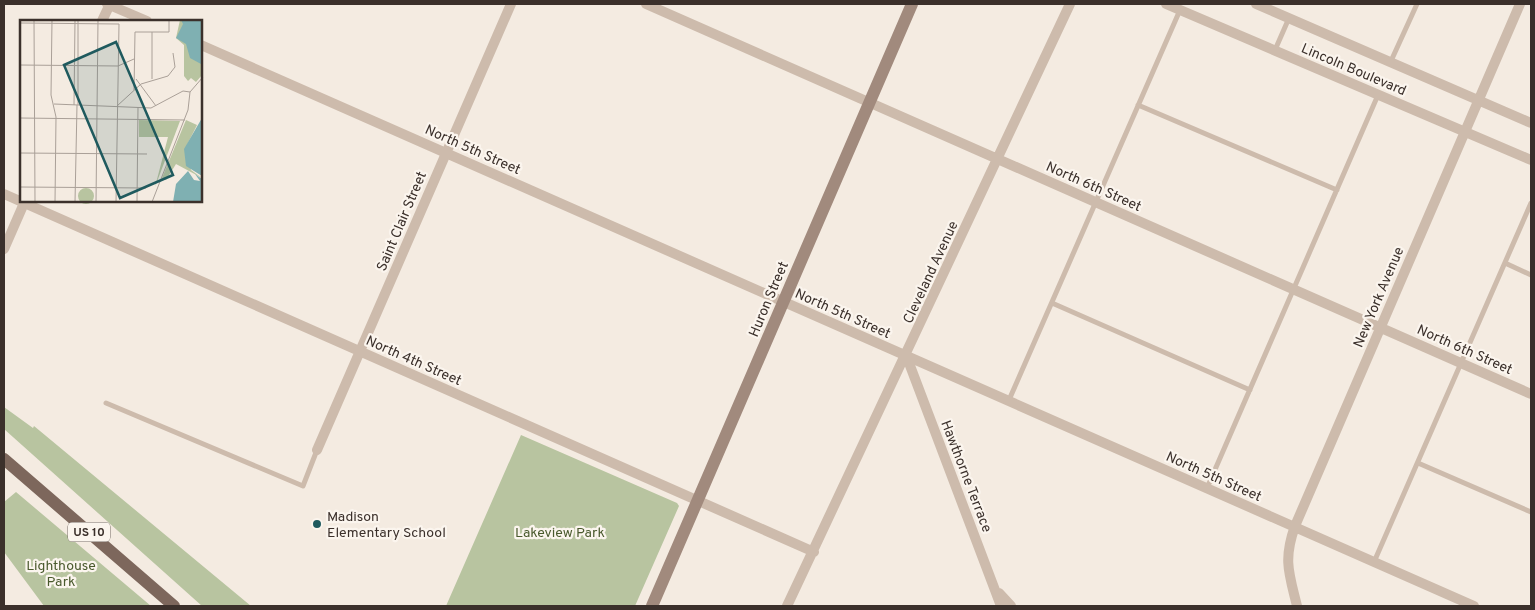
<svg xmlns="http://www.w3.org/2000/svg" width="1535" height="610" font-family="Overpass,sans-serif">
<rect width="100%" height="100%" fill="#f4ebe1"/>
<path fill="#b8c4a0" d="M4,407L33,428L34,426L251,606H202L4,429Z
M521,435L677,503L679,506L635,606H446Z
M16,492L151,606H44L4,552V502Z"/>
<g fill="none" stroke-linecap="round" stroke-linejoin="round">
<path stroke="#cdbbac" stroke-width="5" d="M1275,50L1289,18
M1391,61L1417,4
M1138,105L1337,190
M1505,263L1531,275
M1052,303L1250,390
M1009,400L1180,10
M106,403L303,486L317,450
M1418,463L1531,512
M1207,488L1378,95
M1374,562L1531,203"/>
<path stroke="#cdbbac" stroke-width="10" d="M107,4L147,21
M646,4L1531,394
M1166,4L1531,160
M1256,4L1531,123
M102,21L110,4
M201,45L1474,606
M4,194L814,552
M4,249L25,201
M906,355L1001,606
M317,450L511,4
M999,593L1011,606
M787,606L1070,4
M1297,606C1289,573 1283,560 1295,526L1520,4"/>
<path stroke="#a18a7d" stroke-width="12" d="M652,606L912,4"/>
<path stroke="#7d675c" stroke-width="12" d="M4,459L174,606"/>
</g>
<circle fill="#1f5a5e" stroke="#fbf5ee" stroke-width="2" cx="317" cy="524" r="5"/>
<g text-anchor="middle" stroke-width="4.5" stroke-linejoin="round" paint-order="stroke">
<rect fill="#fbf5ee" stroke="#756b66" stroke-width="1" x="68" y="522.5" width="42" height="19" rx="4"/>
<g font-size="12" font-weight="bold" fill="#3b302b">
<text x="89" y="536">US 10</text>
</g>
<g font-size="14" fill="#3b302b" stroke="#fbf5ee">
<text transform="translate(1354 69) rotate(23)" y="5">Lincoln Boulevard</text>
<text transform="translate(473 149) rotate(24)" y="5">North 5th Street</text>
<text transform="translate(1094 186) rotate(24)" y="5">North 6th Street</text>
<text transform="translate(401 221) rotate(-67)" y="5">Saint Clair Street</text>
<text transform="translate(930 272) rotate(-65)" y="5">Cleveland Avenue</text>
<text transform="translate(1378 297) rotate(-67)" y="5">New York Avenue</text>
<text transform="translate(768 299) rotate(-67)" y="5">Huron Street</text>
<text transform="translate(843 313) rotate(24)" y="5">North 5th Street</text>
<text transform="translate(1465 349) rotate(24)" y="5">North 6th Street</text>
<text transform="translate(414 360) rotate(24)" y="5">North 4th Street</text>
<text transform="translate(967 476) rotate(69)" y="5">Hawthorne Terrace</text>
<text transform="translate(1214 476) rotate(24)" y="5">North 5th Street</text>
</g>
<g font-size="14" fill="#3b302b" stroke="#fbf5ee" text-anchor="start">
<text x="327" y="521">Madison<tspan x="327" dy="16">Elementary School</tspan></text>
</g>
<g font-size="14" fill="#4a5a2e" stroke="#fbf5ee">
<text x="560" y="537">Lakeview Park</text>
<text x="61" y="570">Lighthouse<tspan x="61" dy="16">Park</tspan></text>
</g>
</g>
<g transform="translate(20 20)">
<rect width="182" height="182" fill="#f4ebe1"/>
<path d="M160,0H182V55L176,62L171,58L168,61L164,56V25L156,18ZM119,100L160,101L135,167L148,117H119ZM166,100L177,105L167,125L171,150L182,158L156,144L146,160L142,158ZM58 176a8 8 0 1 1 16 0a8 8 0 1 1-16 0Z" fill="#b8c4a0"/>
<path d="M161,0H182V50L181,44L170,38L166,24L156,18L163,4ZM182,98V156L166,146L164,129ZM168,151L174,160L180,161L175,154L182,159V182H153L156,164Z" fill="#7fb0b2"/>
<path fill="none" stroke="#aaa098" stroke-width="1" d="M14,0L15,182M32,0L31,75L36,97L35,182M0,3L99,4L96,182M132,12V59M0,45L98,46L114,39M116,59L136,86M121,64L148,56L155,47L153,33M114,70L115,12H149V0M34,84L131,88L163,71L170,72M54,85L55,0M58,85V0M97,86L121,64M0,98L165,100M0,133L127,134M0,167L126,168M55,182L57,85M76,182L78,0M117,182L118,87M132,182L168,90L170,72L183,57"/>
<path fill="#1f5a5e" fill-opacity="0.15" stroke="#1f5a5e" stroke-width="2.5" d="M96,22L153,155L100,178L44,45Z"/>
<rect width="182" height="182" fill="none" stroke="#3b302b" stroke-width="2.5"/>
</g>
<rect width="1535" height="610" fill="none" stroke="#3b302b" stroke-width="10"/>
</svg>
